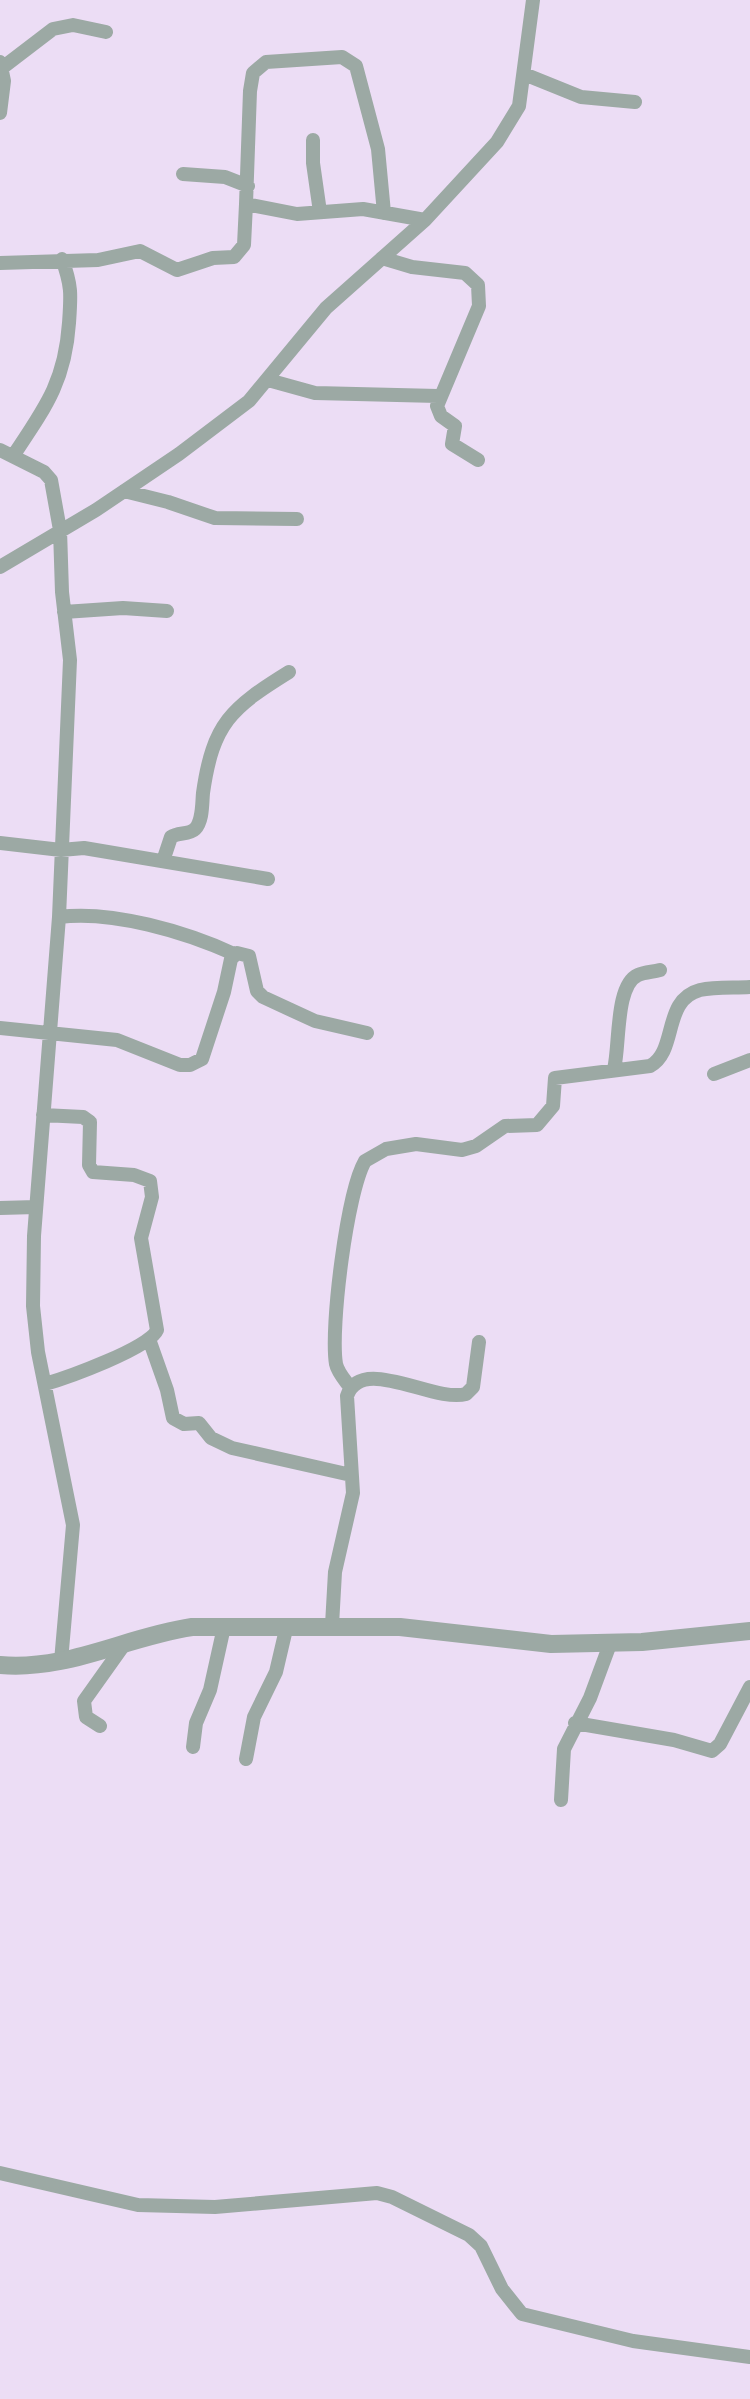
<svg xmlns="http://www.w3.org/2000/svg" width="750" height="2399" font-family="'Fira Sans',sans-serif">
<rect width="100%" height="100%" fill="#ecddf5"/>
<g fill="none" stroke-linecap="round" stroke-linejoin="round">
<path stroke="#9ca9a4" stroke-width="14" d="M0,62L4,81L0,113
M2,68L53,29L73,25L106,32
M524,74L581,97L635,102
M313,140V163L320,212
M183,174L225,177L248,186
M384,213L378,149L356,66L342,57L266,62L253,73L250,91L246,204L297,214L363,209L425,220
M382,258L412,267L465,273L478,285L479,306L437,406L441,416L455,426L452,444L478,460
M0,263L98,260L140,251L177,270L213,258L234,257L244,245L246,204
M268,380L315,393L438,396
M0,450L44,472L51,480L60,530L62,592L70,660L59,917L34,1236L33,1306L38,1352L73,1525L61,1661
M13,456C45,408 65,382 69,323C71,295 72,286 62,259
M124,491L168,502L215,518L297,519
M0,567L96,510L179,454L249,401L326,308L425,220L497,142L519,106L533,0
M64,612L123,608L167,611
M0,843L61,850L84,848L268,879
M163,861L171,837C178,832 189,835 195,829C203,821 202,803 203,793C213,723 231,708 289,672
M59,917C112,910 186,932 234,954
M0,1028L117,1040L180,1065H190L202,1059L224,992L231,959L237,953L249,956L257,991L263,997L315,1021L367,1033
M614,1069C620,1046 615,985 638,975C645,972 653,972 660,970
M714,1074L750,1060
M43,1115L83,1117L90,1122L89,1165L93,1172L134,1175L150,1181L152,1197L141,1238L157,1330C150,1348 66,1378 45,1384
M0,1208L36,1207
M149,1339L167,1390L173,1418L184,1424L199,1423L211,1438L232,1448L351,1475
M350,1387C345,1380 338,1373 336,1364C330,1328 347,1192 365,1161L386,1149L416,1144L462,1150L476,1146L505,1126L537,1125L553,1106L555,1078L650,1066C678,1051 662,1000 700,990C715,987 734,988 750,987
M332,1625L335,1572L353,1493L347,1396C361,1354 433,1403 466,1394L473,1387L479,1342
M575,1723L674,1740L712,1751L720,1744L750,1687
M100,1726L86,1717L84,1701L126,1642
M193,1747L196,1723L210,1690L224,1627
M246,1759L254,1717L276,1672L287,1625
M561,1800L564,1749L590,1698L610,1644
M0,2173L138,2205L215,2207L377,2193L392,2197L469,2235L481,2246L502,2289L522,2314L633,2341L750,2357"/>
<path stroke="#9ca9a4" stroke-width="18" d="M0,1665C68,1671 125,1637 192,1627H400L551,1644L642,1642L750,1631"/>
</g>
</svg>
